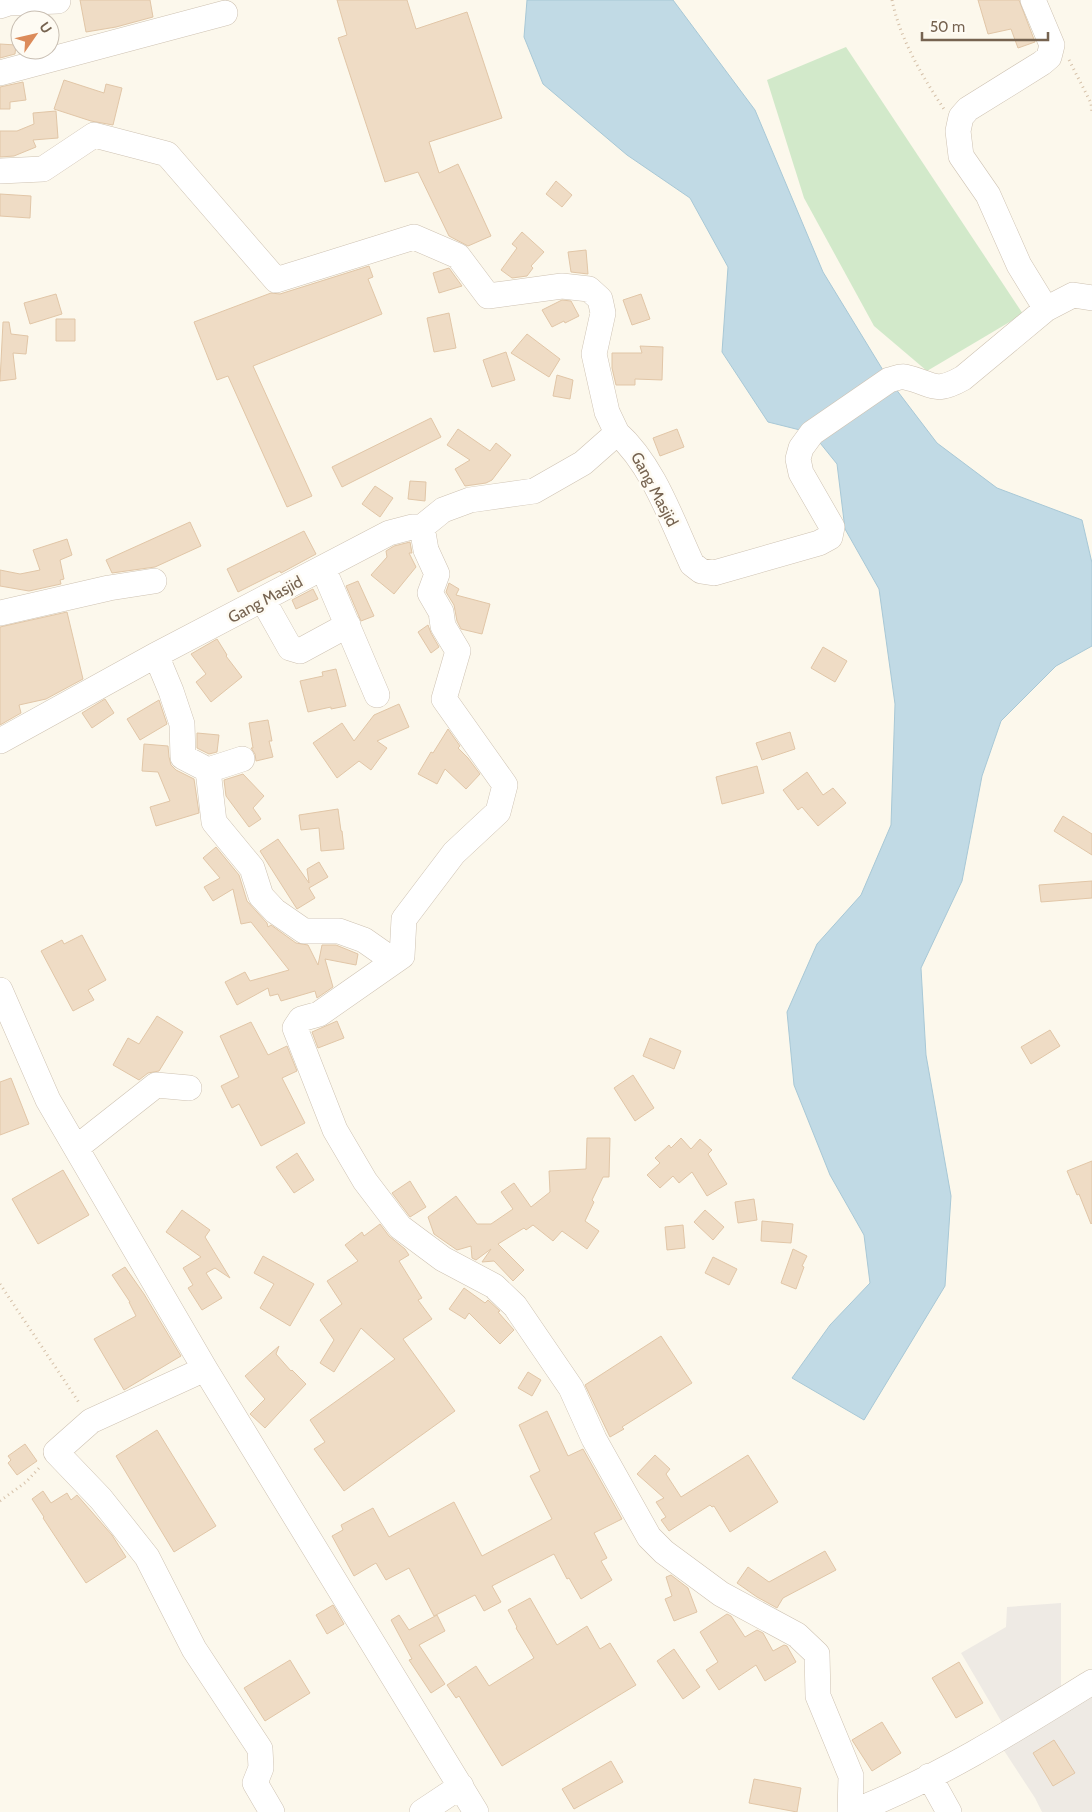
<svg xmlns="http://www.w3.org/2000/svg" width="1092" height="1812" font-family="Cabin,sans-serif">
<rect width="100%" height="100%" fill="#fcf8ec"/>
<path fill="#eeeae4" d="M1061,1603V1690L1004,1726L961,1653L1006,1627L1007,1607Z
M1092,1694V1812H1042L1035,1798L1003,1749Z"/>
<path fill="#d2e9ca" d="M846,47L1023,314L927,371L874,326L804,198L767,80Z"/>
<path fill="#c1dae5" stroke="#a8c8d6" d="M527,0H673L755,110L823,272L889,380L937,443L997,488L1082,520L1092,563V646L1056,666L1001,721L982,776L962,881L921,968L926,1055L951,1196L945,1286L864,1420L792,1378L830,1325L870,1283L864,1235L830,1175L794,1085L787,1012L817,944L861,895L891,825L895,704L879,589L845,529L837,464L812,433L768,422L722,352L728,267L690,198L627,155L543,84L524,37Z"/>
<path fill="#efdcc5" stroke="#e1c6a7" d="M80,0H150L153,17L116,27L86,32Z
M337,0H407L416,29L467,12L502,118L429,142L439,173L458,164L491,236L468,246L449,236L418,172L385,182L338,38L347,35Z
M978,0H1019L1035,42L1018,48L1011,29L988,34Z
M0,44L16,45L15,54L0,58Z
M64,80L104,93L106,84L122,88L113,125L91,121L54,109Z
M23,82L26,100L10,102V109H0V87Z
M56,111L58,138L33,140L36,147L14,156L0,157V131H17L34,124L33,113Z
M556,181L572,195L562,207L546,194Z
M0,194L31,196L30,218L0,216Z
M522,232L544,252L531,266L533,268L527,276L512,278L501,270L517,248L512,244Z
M586,250L588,274L571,272L568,252Z
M369,266L373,277L368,279L382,314L253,366L312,496L287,507L228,376L217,380L194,322L271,293L280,294Z
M449,268L462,286L439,293L433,273Z
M56,294L62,314L30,324L24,303Z
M641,294L650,319L632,325L623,300Z
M562,300L571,301L579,316L565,323L564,321L552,327L542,310Z
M449,313L456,348L434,352L427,318Z
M56,319H75V341H56Z
M3,322H9L11,334L28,336L26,354L13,353L16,379L0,381Z
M527,334L560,359L549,377L511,353Z
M640,346L663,347L662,380L635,379V385H616L612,368V353H642Z
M506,352L515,380L492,387L483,360Z
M557,375L573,380L570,399L553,396Z
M431,418L441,437L342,487L332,467Z
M458,429L490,451L496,443L511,455L492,480L486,483L465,486L455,469L470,460L447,445Z
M677,429L684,447L660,456L653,438Z
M410,481L426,482L425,501L408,499Z
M375,486L393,498L380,517L362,504Z
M190,522L201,546L155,567L112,573L106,560Z
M304,531L316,554L281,573L280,571L238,592L227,569Z
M67,539L72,555L60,560L64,579L60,580L61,584L29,591L0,586V570L20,574L40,570L33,550Z
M410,542L412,553H409L416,567L394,594L371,575L387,557L386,551L394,546Z
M358,581L374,616L361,621L346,586Z
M449,583L459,589L456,595L490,604L482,634L461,629L457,621L454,605L446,592Z
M313,589L318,599L296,609L292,600Z
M67,612L83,679L46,699L19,705L21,713L0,725V627Z
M428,625L431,633L439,647L431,653L418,632Z
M217,639L227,655L226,656L242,677L211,702L196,682L206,674L191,654Z
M823,647L847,661L835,682L811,668Z
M336,669L346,706L331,709V707L308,712L300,681L323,676L322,672Z
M105,699L114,713L92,728L82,713Z
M159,700L167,724L140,740L127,719Z
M399,704L409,727L377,741L387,748L371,770L359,761L337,778L313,743L342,723L354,741L374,715Z
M268,720L272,741H269L273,757L256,761L255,754L251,748H253L249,723Z
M448,729L460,746L458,748L468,758L480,774L466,789L445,769L437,784L418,774L431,752L433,753Z
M790,732L795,749L762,760L756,743Z
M197,733L219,735L217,752L209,754L197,748Z
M144,744L168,746L169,757L171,765L176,770L194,779L199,813L156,826L150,807L170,801L158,772L142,771Z
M757,766L764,793L722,804L716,777Z
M807,772L823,795L833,788L846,803L818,826L802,807L798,810L783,790Z
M243,774L264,796L253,808L261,819L249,827L226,796L224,780Z
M338,809L341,831H342L344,849L321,851L319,828L301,830L299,815Z
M1063,816L1092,834V855L1054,831Z
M278,839L309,883L307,869L319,862L328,877L309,888L315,898L297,909L260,851Z
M216,847L239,875L247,901L267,923L268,927L271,925L296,943L308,945L318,965L322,945H336L358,954L356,965L325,959L333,987L317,998L315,991L281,1001L278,994L270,996L268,988L237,1005L225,982L245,972L250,981L289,970L251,922L241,924L233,889L213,901L204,887L220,878L203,858Z
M1092,881V898L1041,902L1039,885Z
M82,935L106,980L88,990L94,1000L73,1011L41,951L62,940L64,944Z
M157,1016L183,1032L159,1071L148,1073L139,1080L113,1065L128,1038L139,1044Z
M337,1021L344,1038L318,1048L312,1032Z
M251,1022L268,1055L287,1046L297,1071L282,1078L305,1123L261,1146L239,1104L232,1108L221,1086L239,1077L220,1036Z
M1050,1030L1060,1046L1031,1064L1021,1047Z
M650,1038L681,1051L674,1069L643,1056Z
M633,1075L654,1108L635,1121L614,1088Z
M11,1078L29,1124L0,1135V1082Z
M587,1138H610L609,1177H603L592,1200L594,1202L585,1221L599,1231L587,1249L562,1231L553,1241L533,1225L526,1230L524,1228L498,1244L524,1270L513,1281L494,1261L482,1262L491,1249L476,1260L472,1258L471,1246L457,1250L434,1234L428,1217L456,1196L477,1224H491L513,1209L501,1192L514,1183L531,1207L550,1192L549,1171L586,1169Z
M681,1138L691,1149L700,1139L712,1150L708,1154L727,1184L707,1196L692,1172L679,1183L673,1176L660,1188L647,1175L660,1163L655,1158L669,1145L671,1148Z
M297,1153L314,1180L294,1193L276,1167Z
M1092,1161V1223L1091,1224L1079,1194L1077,1195L1067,1171Z
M63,1170L89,1215L38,1244L12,1199Z
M410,1181L426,1207L410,1217L392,1193Z
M754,1199L757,1220L738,1223L735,1202Z
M182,1210L210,1230L205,1237L230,1278L215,1268L206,1273L222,1298L202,1310L188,1288L193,1285L183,1268L201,1257L166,1232Z
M705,1210L724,1227L713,1240L694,1222Z
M762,1221L793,1224L791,1243L761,1241Z
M380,1224L389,1236L405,1249L409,1255L399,1261L422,1298L418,1300L432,1319L403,1339L455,1411L344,1491L314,1449L325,1442L310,1420L395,1359L361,1328L334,1372L320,1363L334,1340L320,1320L342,1304L327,1281L358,1261L345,1245L362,1232L364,1236Z
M683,1225L685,1248L667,1250L665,1227Z
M793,1249L807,1256L802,1266L804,1267L796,1289L781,1283Z
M263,1256L314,1284L290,1326L260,1308L274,1284L254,1273Z
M713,1257L737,1269L729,1285L705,1273Z
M125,1267L144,1294L181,1356L124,1390L94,1339L136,1316L129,1302H130L112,1275Z
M464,1288L485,1303L488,1300L500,1311L498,1312L514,1330L500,1344L469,1313L465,1319L449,1309Z
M661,1336L692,1383L622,1427L624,1429L610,1437L585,1385Z
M279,1346L276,1354L291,1371L292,1370L306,1384L265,1428L250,1414L265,1399L245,1376Z
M528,1372L541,1380L532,1396L518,1388Z
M547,1411L568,1456L583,1449L622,1519L594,1533L607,1558L601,1561L612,1580L581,1599L569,1578L567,1579L554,1554L492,1586L501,1602L484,1611L475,1595L434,1616L409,1568L386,1580L376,1563L354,1576L332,1536L343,1530L341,1525L373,1508L389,1537L454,1502L482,1556L552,1519L530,1476L540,1471L519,1425Z
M157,1430L216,1526L174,1552L116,1456Z
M25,1444L37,1461L17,1475L8,1463L11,1460L8,1456Z
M655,1455L670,1469L666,1474L681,1497L748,1455L778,1502L730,1532L714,1506L712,1507L710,1505L669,1531L661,1520L666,1517L656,1502L664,1498L637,1474Z
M43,1491L51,1503L67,1493L71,1500L77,1495L112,1535L126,1557L86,1583L43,1518L44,1517L32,1499Z
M825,1551L836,1570L783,1598L777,1608L757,1597L737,1583L748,1567L769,1582Z
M671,1575L688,1588L697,1612L674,1621L665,1599L672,1596L666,1577Z
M530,1598L557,1645L587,1626L600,1649L610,1643L636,1685L502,1766L459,1696L456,1698L447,1685L476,1666L489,1686L534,1658L516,1628L517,1627L508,1610Z
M333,1605L344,1624L327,1634L316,1615Z
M727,1614L731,1616L745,1637L757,1630L763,1633L773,1651L784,1645L787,1646L796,1662L765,1681L756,1665L719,1690L706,1670L718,1662L700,1632Z
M399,1615L409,1630L437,1615L445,1631L419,1645L445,1684L431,1693L409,1660L412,1659L391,1620Z
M674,1649L700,1687L683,1699L657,1661Z
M290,1660L310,1693L265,1721L244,1688Z
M959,1662L983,1703L956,1718L932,1678Z
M882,1722L901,1753L872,1771L852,1740Z
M1054,1740L1075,1773L1053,1786L1033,1753Z
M611,1761L623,1782L574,1809L562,1789Z
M754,1779L801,1788L797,1812L749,1803Z"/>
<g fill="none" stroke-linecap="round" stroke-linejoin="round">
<g stroke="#cec2b2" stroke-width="26">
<path id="minor" d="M1033,0L1052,45L1049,57L1042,63L968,109L961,117L958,131L961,156L988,195L1019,265L1046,309
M0,6L9,3L58,1
M0,73L225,13
M0,171L43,169L94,135L167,154L276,280L414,237L458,256L488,296L562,286L589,289L600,299L603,313L594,354L607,412L617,433
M422,527L426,550L437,574L430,593L441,612L443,626L458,651L444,699L505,785L498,812L454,853L404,919L402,956L319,1014L301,1019L295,1028L335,1130L365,1181L400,1227L443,1259L494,1286L515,1306L571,1388L594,1439L649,1537L664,1552L721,1594L797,1635L817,1654L818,1696L851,1776L850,1812
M323,568L377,695
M263,600L290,648L300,651L348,625
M0,613L109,588L154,581
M156,655L171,691L182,724L183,757L208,770L242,759
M0,741L156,655L389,533L412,527H422L443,510L470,500L534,491L583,463L617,433C653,465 672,521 692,564L701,571L714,573L819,543L830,537L832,527L801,473L798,459L801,448L812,433L889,380C894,379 900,376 905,377C933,383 933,395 963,378L1046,309L1073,295L1092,298
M208,770L214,822L252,868L261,896L275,911L304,931H339L364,940L394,961
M0,990L48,1100L205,1369L476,1812
M76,1148L156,1085L189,1088
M205,1369L91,1421L56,1452L101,1499L147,1557L194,1649L260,1749L261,1768L255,1783L272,1812
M929,1776L949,1812
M422,1812L461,1786
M852,1812C937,1779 1015,1730 1092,1682"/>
</g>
<path stroke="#d5c0a8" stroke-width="3" stroke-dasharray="1 4" stroke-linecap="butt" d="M892,0C900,39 922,76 944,109
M1069,60L1091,103L1092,113
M0,1284L80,1404
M0,1501L26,1482L41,1466"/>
<use href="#minor" stroke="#fff" stroke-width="25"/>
</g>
<g text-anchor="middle" stroke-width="5" stroke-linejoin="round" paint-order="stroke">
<g font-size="16" fill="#766350" stroke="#fefbf3">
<text transform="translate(655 489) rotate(62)" y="6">Gang Masjid</text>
<text transform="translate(265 599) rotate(-28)" y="6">Gang Masjid</text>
</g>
</g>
<g transform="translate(35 35) rotate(56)"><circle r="24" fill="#fefbf3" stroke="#c8beb2"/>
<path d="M0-4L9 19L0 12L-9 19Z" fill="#dc8b5a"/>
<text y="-8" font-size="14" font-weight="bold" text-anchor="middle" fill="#766350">U</text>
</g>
<path d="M922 32v8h126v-8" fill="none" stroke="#766350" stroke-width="2.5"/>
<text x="930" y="32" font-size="15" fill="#766350" stroke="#fefbf3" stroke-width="4" paint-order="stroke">50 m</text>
</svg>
